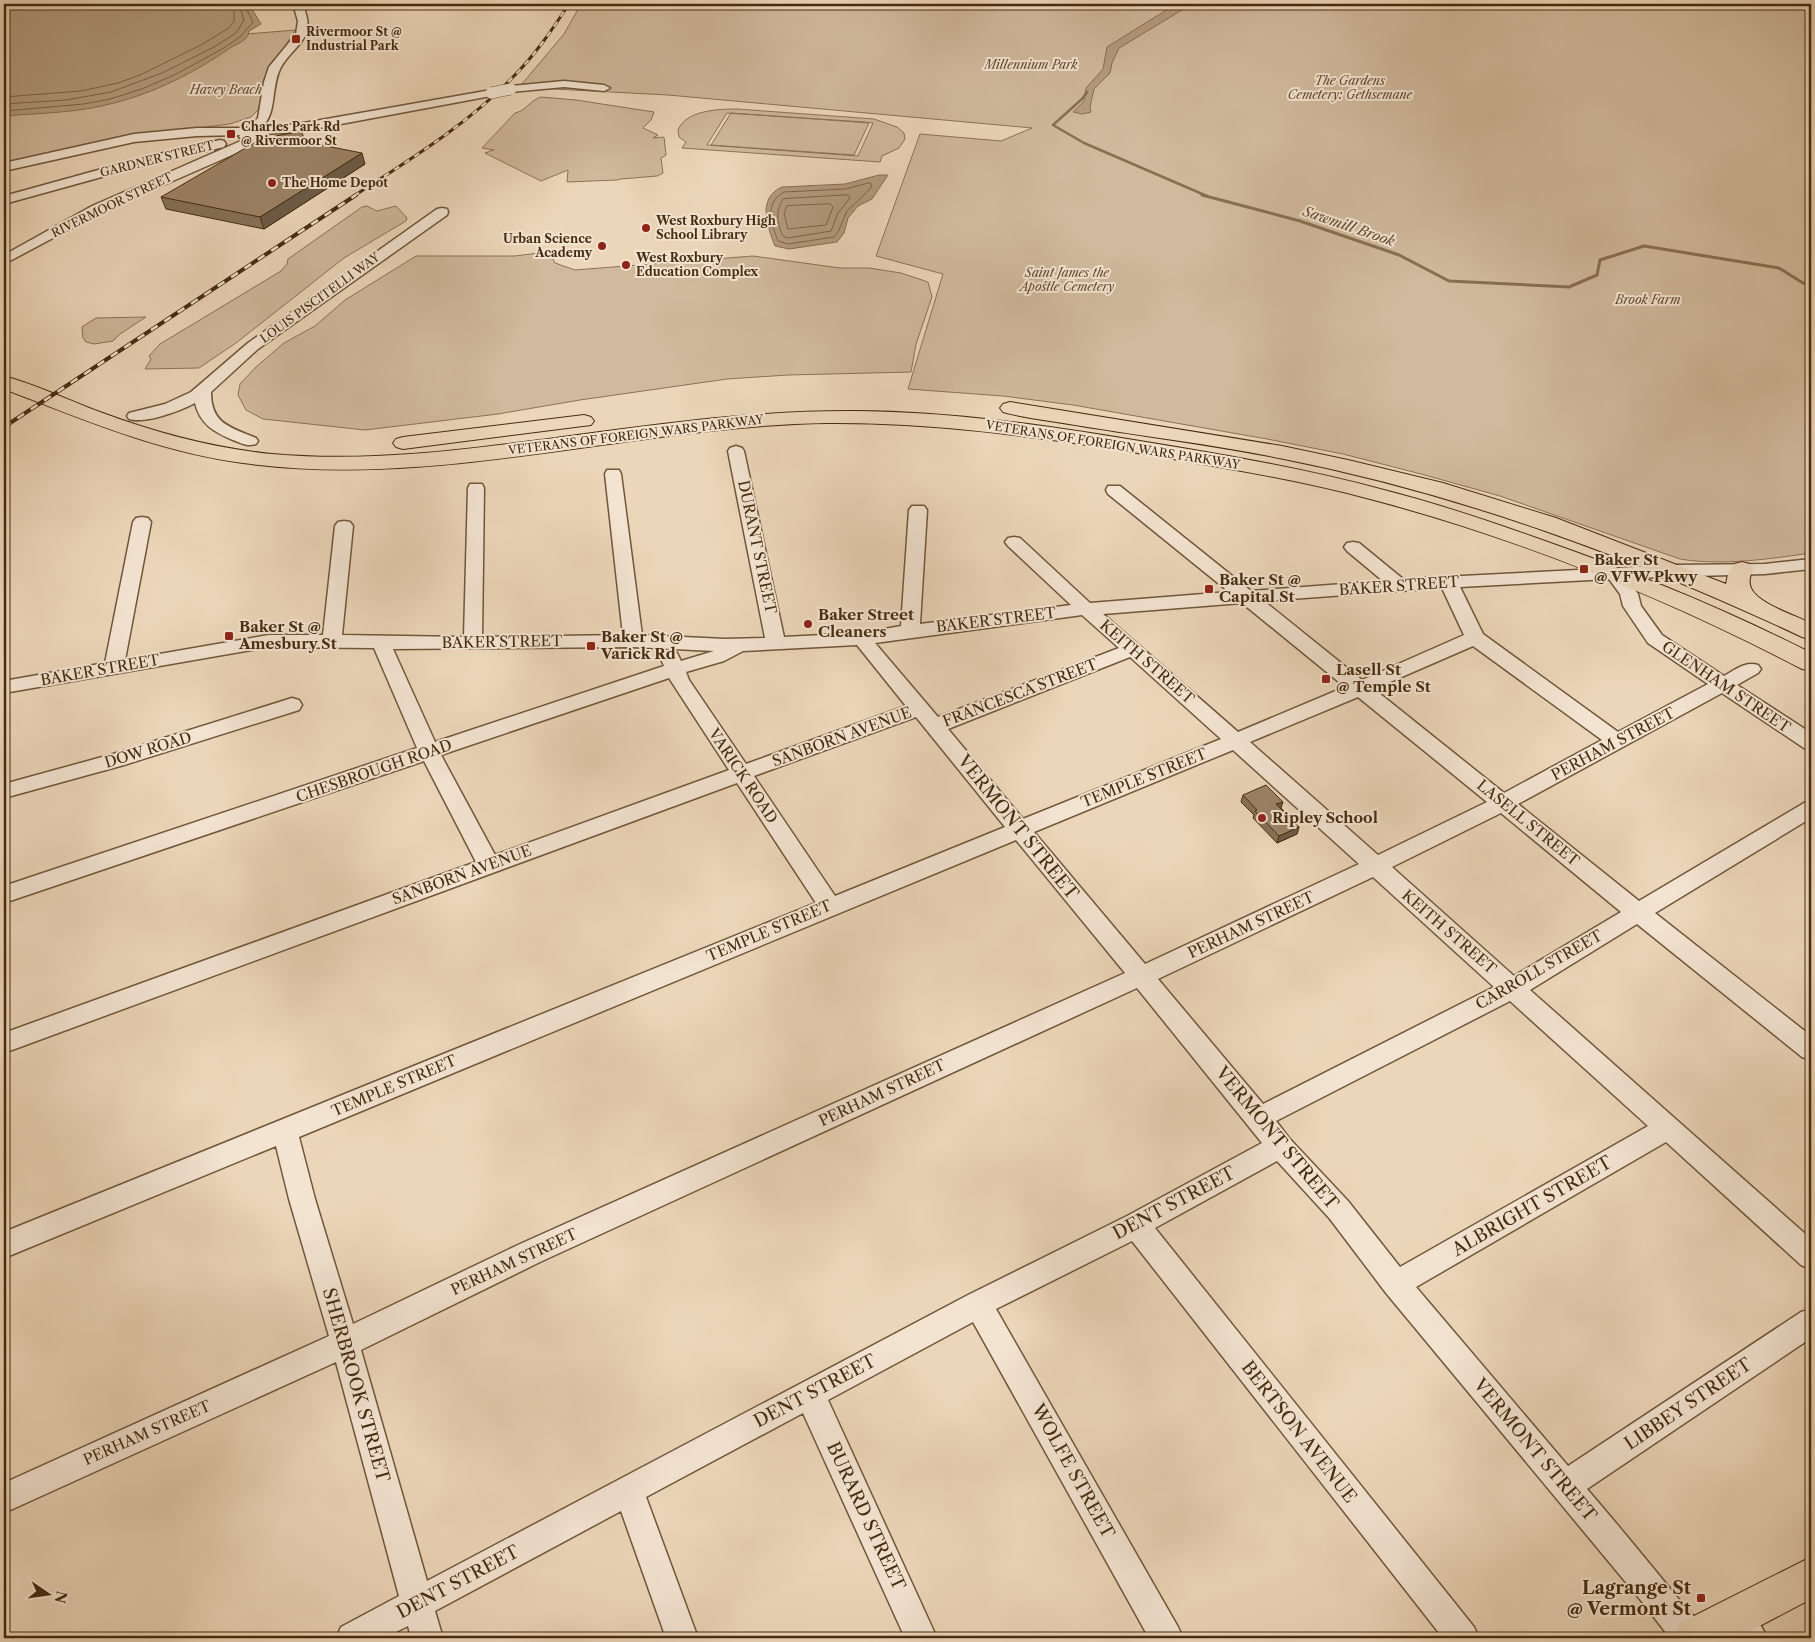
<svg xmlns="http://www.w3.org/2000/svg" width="1815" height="1642" font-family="'Libre Caslon Text',serif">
<rect width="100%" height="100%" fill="#ecd6b9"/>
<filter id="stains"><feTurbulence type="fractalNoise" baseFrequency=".004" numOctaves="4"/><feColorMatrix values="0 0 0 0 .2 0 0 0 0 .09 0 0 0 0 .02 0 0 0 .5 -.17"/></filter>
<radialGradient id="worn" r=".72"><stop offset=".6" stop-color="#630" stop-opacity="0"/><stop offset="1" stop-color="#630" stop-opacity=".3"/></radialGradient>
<path fill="#d0b99c" stroke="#8b7256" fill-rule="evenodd" d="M581,4H1811V553C1769,559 1722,566 1680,559L1500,496L1421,474L1343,454L1267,439L1073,405L1003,396L908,389L943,274L876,256L920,134L1001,141L1032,128L668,95L535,88L516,91L564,34Z
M295,30L285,47L270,64L258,110L251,117L230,124L150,134L4,163V115L247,34Z
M541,97L576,100L654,112L651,120L643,128L658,135L653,138L664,137L666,155L661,158L663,173L657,176L621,179L617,180L567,182L568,170L541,181L485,153L494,150L482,148L515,113C526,111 530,100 541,97Z
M737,109L874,119L897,127L904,133L905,139L899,148L882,156L880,162L682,148L686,142L679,137L678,130C686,110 719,109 737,109ZM727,113L865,122L873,123L858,156L707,145Z
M731,113L869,123L854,155L711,145Z
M367,206L377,211L396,206L407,218L406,221L344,258L236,343L199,368L145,369L151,359L149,356L160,344L281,271L287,264L288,259L362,207Z
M554,251L553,259L555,263L575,270L753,256L840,268H869L901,273L928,282L932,297L916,344L911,372L788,375L727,379L580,400L498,414L365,430L263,419L246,410L238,395L240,384L256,367L284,343L315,326L345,300L416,256H515Z
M146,317L120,334L113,341L94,344L86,342L83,338L82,327L96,318Z"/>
<path fill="#b49c7f" stroke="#886f52" d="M4,4H254L252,9L261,24L249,31C248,41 238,43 230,48C196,72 154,93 114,103C78,113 40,113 4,116Z
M1176,4H1192L1119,48L1112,63L1110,73L1094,89L1090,107L1091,112L1082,114L1073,112L1084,101L1086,88L1103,69L1107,47Z
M879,175H888L872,199L858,206L848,218L844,233L837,242L789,249L775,246C767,226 757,198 782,187L845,184Z"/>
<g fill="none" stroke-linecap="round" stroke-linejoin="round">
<path stroke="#7d6447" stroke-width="1" d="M4,97L81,91L118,83L140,75L201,45L229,28L234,21V4
M4,104L66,100L111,92L162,73L214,47L236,33L244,20L241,11L242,4
M4,111L84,104L110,99L142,89L176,74L224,48L240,37L253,22L247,10L249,4
M870,183L872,186L869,190L847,211L838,232L834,237L788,244L778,241C771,223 764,203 784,192L845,189Z
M848,195L850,198L838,213L831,231L788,238L783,236C777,223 775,212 783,199Z
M830,204L833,207L826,225L788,229L784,213L787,206Z"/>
<path stroke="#886f52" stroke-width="2.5" d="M1087,92L1082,99L1053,125L1084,143L1207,196"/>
<path stroke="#886f52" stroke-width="3" d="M1202,195L1300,221L1399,255L1449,281L1569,287L1597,275L1600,260L1644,246L1779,268L1803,283L1811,284"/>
<g stroke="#70563a" stroke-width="3">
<path id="minor" d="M293,4H303C306,14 310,24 306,34C300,47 286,56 280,69C271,88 277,113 262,127L298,124L491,90L497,93L491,96L298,132L264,134L254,144L239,152L102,212L4,264V255L92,206L243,140L239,137L240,135L197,136L134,142L4,171V163L134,134L197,128H248L258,118L264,82L269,67L296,34L298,21Z
M564,81L604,85L610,88L604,91L564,87L511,92L505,89L511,86Z
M220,140L224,141L226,144L224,147L145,165L4,204V196L138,159Z
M442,208L447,209L448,212L447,215L258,349L211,392C211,424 230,427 256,438L258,441L256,444C247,447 241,443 233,440C214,432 200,424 195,403C180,411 146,424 129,419L127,416L129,413L165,404L191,392L248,343L437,209Z
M736,446L742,448L744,451L784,637L862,633L901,626L909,510L912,506H924L927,510L920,624L1071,605L1008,546L1005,542L1008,538L1014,537L1020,538L1090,603L1229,592L1108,494L1106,490L1108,486H1120L1251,591L1383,581L1347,551L1344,547L1347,543L1353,542L1359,543L1403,579L1674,565L1765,564L1811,559V569L1765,574L1627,578L1638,594L1641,606L1662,635L1724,676C1735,670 1745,661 1758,665L1761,669L1758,673L1737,685L1811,733V750L1804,748L1722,693L1518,804L1639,901L1804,803L1811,800V818L1655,913L1811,1036V1060L1802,1057L1637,924L1530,990L1811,1239V1269L1801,1265L1666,1142L1416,1287L1568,1466L1801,1312L1811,1309V1338L1587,1489C1619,1526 1650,1564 1681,1602C1691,1614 1703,1623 1708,1638H1670L1643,1603L1386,1293L1330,1219L1277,1161L1155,1228L1474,1627L1479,1638H1443L1132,1241L996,1309L1178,1627L1183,1638H1149L973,1322L828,1400L937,1638H905L803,1413L646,1497L698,1638H666L621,1511L435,1611L443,1638H411L408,1626L384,1638H336L341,1627L399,1596L336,1362L4,1513V1483L329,1336L289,1199L276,1146L4,1258V1232L816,903L737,783L4,1053V1033L476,862L424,761L4,903V886L417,748L374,648L269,647L4,693V681L105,663L133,522L136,518L142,517L148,518L151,522L125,660L269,635H323L335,526L338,522L344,521L350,522L353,526L342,635L464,637L468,488L470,484H482L484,488L482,637L623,635L605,474L607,470H619L621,474L642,635L725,639L765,638L728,451L730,448ZM1609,579L1620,594L1623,606L1648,643L1708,684L1618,732L1483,634L1460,587ZM1442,588L1464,635L1362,680L1264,601ZM1242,603L1345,687L1238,732L1103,614ZM1082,615L1119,648L938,717L875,643ZM857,645L906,706L746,764L689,680L686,672L724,661L743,651ZM1473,646L1602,740L1504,793L1374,689ZM633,647L714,651L681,661L677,653L670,651L663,653L660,657L664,666L435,742L393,649ZM1130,657L1221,739L1023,819L948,729ZM669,678L729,770L495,855L441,755ZM1358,697L1487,802L1378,855L1250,742ZM916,717L1005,827L835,896L754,776ZM1233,750L1359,864L1145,964L1034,832ZM1501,813L1621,912L1514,976L1392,867ZM1016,840L1125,973L520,1244L353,1324L315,1199L299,1137ZM1373,877L1494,987L1263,1104L1158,979ZM1137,988L1262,1143L1127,1216L968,1295L427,1581L361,1350L540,1262ZM1510,1001L1648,1126L1400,1267L1348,1201L1289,1138L1276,1121Z
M292,698L299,700L302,705L299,710L124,765L4,798V784L113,754Z
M1732,1602C1748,1609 1761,1622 1767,1638H1729L1721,1629L1716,1618L1721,1607Z"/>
</g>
<g stroke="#462c0f" stroke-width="2">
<path id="major" d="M1811,1557V1599L1737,1638H1674L1680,1623Z"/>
</g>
<g stroke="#462c0f" stroke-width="2">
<path id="highway" d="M4,376C37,385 68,400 100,412C156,433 213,448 272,454C372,463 471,449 570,436C666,423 762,410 858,411C955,412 1051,426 1146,442C1226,455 1306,469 1384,490C1439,504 1492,522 1545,541C1636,573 1725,609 1811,653V671L1802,669C1666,598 1518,538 1370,499C1292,478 1212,466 1132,452C1031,436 929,422 827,423C632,426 438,490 243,463C159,452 82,419 4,389Z
M1010,402L1282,446L1348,460L1443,483L1556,518L1726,584L1728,574L1734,564L1742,562L1750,564L1754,569C1750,575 1748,581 1751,588C1757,603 1796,616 1811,623V640L1802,637C1636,559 1465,495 1284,459C1217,445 1149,437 1081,426C1055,421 1028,419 1003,412L1000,408L1003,404Z
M584,415L591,417L594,421L591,425L403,449L396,447L393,443L396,439L403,437Z"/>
</g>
<use href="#minor" fill="#f3e4d2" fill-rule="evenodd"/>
<use href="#major" fill="#ecd6b9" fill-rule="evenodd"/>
<use href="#highway" fill="#ecd6b9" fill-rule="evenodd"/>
<g stroke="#462c0f" stroke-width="3">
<path id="rail-far1" d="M354,196C409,160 467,125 513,77C535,55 552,30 569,4"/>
</g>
<g stroke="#462c0f" stroke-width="4">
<path id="rail" d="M4,427L356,195"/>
</g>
<use href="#rail-far1" stroke="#f3e4d2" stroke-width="2" stroke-dasharray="6" stroke-linecap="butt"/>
<use href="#rail" stroke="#f3e4d2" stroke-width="2.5" stroke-dasharray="8" stroke-linecap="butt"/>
<g stroke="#70563a" stroke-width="12" stroke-linecap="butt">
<path id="minor-bridge" d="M491,93L511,89"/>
</g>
<use href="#minor-bridge" stroke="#f3e4d2" stroke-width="11"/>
</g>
<path fill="#867259" stroke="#462c0f" d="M306,142L365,164L264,229L166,209L161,197Z
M1243,795L1281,808L1299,827L1297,834L1277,843L1253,818L1254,815L1241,802Z"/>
<path fill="#6d5c48" stroke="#462c0f" d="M362,153L365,164L264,229L260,217Z
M1283,802L1281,808L1274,811L1276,804Z
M1299,827L1297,834L1277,843L1279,836Z"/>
<path fill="#9c8467" stroke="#462c0f" d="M301,131L306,142L362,153L260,217L161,197L261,139Z
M1266,785L1283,802L1276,804L1299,827L1279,836L1255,811L1257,810L1243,795Z"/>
<g fill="#8f2418" stroke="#f3e4d2" stroke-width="2">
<rect x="291" y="34" width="10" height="10" rx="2.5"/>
<rect x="226" y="129" width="10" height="10" rx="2.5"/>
<circle cx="272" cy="183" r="5"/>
<circle cx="646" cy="228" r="5"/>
<circle cx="602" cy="246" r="5"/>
<circle cx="626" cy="265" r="5"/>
<rect x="1579" y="564" width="10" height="10" rx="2.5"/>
<rect x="1204" y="584" width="10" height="10" rx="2.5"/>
<circle cx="808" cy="624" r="5"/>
<rect x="224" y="631" width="10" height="10" rx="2.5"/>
<rect x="586" y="641" width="10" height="10" rx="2.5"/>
<rect x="1321" y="674" width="10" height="10" rx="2.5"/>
<circle cx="1262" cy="818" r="5"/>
<rect x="1696" y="1593" width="10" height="10" rx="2.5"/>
</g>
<g text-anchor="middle" stroke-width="4" stroke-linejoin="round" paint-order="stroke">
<g font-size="12" font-weight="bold" fill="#462c0f" stroke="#f3e4d2" text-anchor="start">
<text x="306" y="36">Rivermoor St @<tspan x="306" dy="14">Industrial Park</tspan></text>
<text x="241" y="131">Charles Park Rd<tspan x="241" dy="14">@ Rivermoor St</tspan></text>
<text x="282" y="187">The Home Depot</text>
<text x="656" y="225">West Roxbury High<tspan x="656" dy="14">School Library</tspan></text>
<text x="592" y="243" text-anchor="end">Urban Science<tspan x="592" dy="14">Academy</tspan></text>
<text x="636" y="262">West Roxbury<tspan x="636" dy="14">Education Complex</tspan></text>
</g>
<g font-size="12" font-style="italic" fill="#62482b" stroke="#f3e4d2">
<text x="1031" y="69">Millennium Park</text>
<text x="1350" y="85">The Gardens<tspan x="1350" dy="14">Cemetery: Gethsemane</tspan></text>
<text x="226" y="94">Havey Beach</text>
<text x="1067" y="277">Saint James the<tspan x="1067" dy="14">Apostle Cemetery</tspan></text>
<text x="1648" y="304">Brook Farm</text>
</g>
<g font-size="12" fill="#462c0f" stroke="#f3e4d2">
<text transform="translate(157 159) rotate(-14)" y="4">GARDNER STREET</text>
<text transform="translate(112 205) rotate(-26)" y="4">RIVERMOOR STREET</text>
<text transform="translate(320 298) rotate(-36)" y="4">LOUIS PISCITELLI WAY</text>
<text transform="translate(636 435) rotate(-7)" y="4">VETERANS OF FOREIGN WARS PARKWAY</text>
<text transform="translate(1113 445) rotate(9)" y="4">VETERANS OF FOREIGN WARS PARKWAY</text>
</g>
<g font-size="14" font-style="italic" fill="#62482b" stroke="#f3e4d2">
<text transform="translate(1349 226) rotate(19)" y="5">Sawmill Brook</text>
</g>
<g font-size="15" fill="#462c0f" stroke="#f3e4d2">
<text transform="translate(757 547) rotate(78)" y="5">DURANT STREET</text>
<text transform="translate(1399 586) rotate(-4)" y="5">BAKER STREET</text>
<text transform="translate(996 620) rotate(-7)" y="5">BAKER STREET</text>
<text transform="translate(502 642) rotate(-1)" y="5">BAKER STREET</text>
<text transform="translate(1147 662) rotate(41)" y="5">KEITH STREET</text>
<text transform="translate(100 670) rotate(-10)" y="5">BAKER STREET</text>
<text transform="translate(1726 687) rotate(34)" y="5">GLENHAM STREET</text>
<text transform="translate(1020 693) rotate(-21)" y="5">FRANCESCA STREET</text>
<text transform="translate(842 737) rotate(-20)" y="5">SANBORN AVENUE</text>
<text transform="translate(1613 744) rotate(-28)" y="5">PERHAM STREET</text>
<text transform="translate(148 750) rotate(-17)" y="5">DOW ROAD</text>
<text transform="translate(374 771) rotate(-19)" y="5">CHESBROUGH ROAD</text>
<text transform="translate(743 776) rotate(56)" y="5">VARICK ROAD</text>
<text transform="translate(1144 778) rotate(-22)" y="5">TEMPLE STREET</text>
<text transform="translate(1528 823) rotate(39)" y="5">LASELL STREET</text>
<text transform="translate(462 875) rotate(-20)" y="5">SANBORN AVENUE</text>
<text transform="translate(1251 925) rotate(-25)" y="5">PERHAM STREET</text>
<text transform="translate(769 931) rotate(-23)" y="5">TEMPLE STREET</text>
<text transform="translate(1449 932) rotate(41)" y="5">KEITH STREET</text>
<text transform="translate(1539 970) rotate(-30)" y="5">CARROLL STREET</text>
<text transform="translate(394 1086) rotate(-23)" y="5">TEMPLE STREET</text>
<text transform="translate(882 1093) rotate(-25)" y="5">PERHAM STREET</text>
<text transform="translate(514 1262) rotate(-25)" y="5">PERHAM STREET</text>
<text transform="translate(147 1433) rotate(-24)" y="5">PERHAM STREET</text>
</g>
<g font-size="15" font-weight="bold" fill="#462c0f" stroke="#f3e4d2" text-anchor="start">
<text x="1594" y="565">Baker St<tspan x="1594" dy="17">@ VFW Pkwy</tspan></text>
<text x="1219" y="585">Baker St @<tspan x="1219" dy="17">Capital St</tspan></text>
<text x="818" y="620">Baker Street<tspan x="818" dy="17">Cleaners</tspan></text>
<text x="239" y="632">Baker St @<tspan x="239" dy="17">Amesbury St</tspan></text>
<text x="601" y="642">Baker St @<tspan x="601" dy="17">Varick Rd</tspan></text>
<text x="1336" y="675">Lasell St<tspan x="1336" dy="17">@ Temple St</tspan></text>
<text x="1272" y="823">Ripley School</text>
</g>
<g font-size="18" fill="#462c0f" stroke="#f3e4d2">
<text transform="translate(1018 827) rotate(51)" y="6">VERMONT STREET</text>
<text transform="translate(1277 1138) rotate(50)" y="6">VERMONT STREET</text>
<text transform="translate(1174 1203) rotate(-28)" y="6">DENT STREET</text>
<text transform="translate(1532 1206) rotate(-30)" y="6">ALBRIGHT STREET</text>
<text transform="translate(356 1385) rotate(74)" y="6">SHERBROOK STREET</text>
<text transform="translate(815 1391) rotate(-28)" y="6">DENT STREET</text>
<text transform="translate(1688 1404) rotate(-34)" y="6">LIBBEY STREET</text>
<text transform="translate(1299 1432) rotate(52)" y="6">BERTSON AVENUE</text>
<text transform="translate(1535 1450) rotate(50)" y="6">VERMONT STREET</text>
<text transform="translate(1073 1471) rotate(61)" y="6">WOLFE STREET</text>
<text transform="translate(866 1516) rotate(65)" y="6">BURARD STREET</text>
<text transform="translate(458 1582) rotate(-28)" y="6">DENT STREET</text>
</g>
<g font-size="18" font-weight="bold" fill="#462c0f" stroke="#f3e4d2" text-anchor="end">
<text x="1691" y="1594">Lagrange St<tspan x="1691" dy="21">@ Vermont St</tspan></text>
</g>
</g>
<rect width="1815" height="1642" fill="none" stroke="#ecd6b9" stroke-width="20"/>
<rect x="5" y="5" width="1805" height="1632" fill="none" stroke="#462c0f" stroke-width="2.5"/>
<rect x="10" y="10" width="1795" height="1622" fill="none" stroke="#462c0f"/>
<g transform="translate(48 1594) rotate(103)" stroke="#f3e4d2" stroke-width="4" paint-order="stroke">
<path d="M0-4L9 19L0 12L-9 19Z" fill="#462c0f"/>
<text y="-8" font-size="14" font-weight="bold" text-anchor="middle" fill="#462c0f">N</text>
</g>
<rect width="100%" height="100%" filter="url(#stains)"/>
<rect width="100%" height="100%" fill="url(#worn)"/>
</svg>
